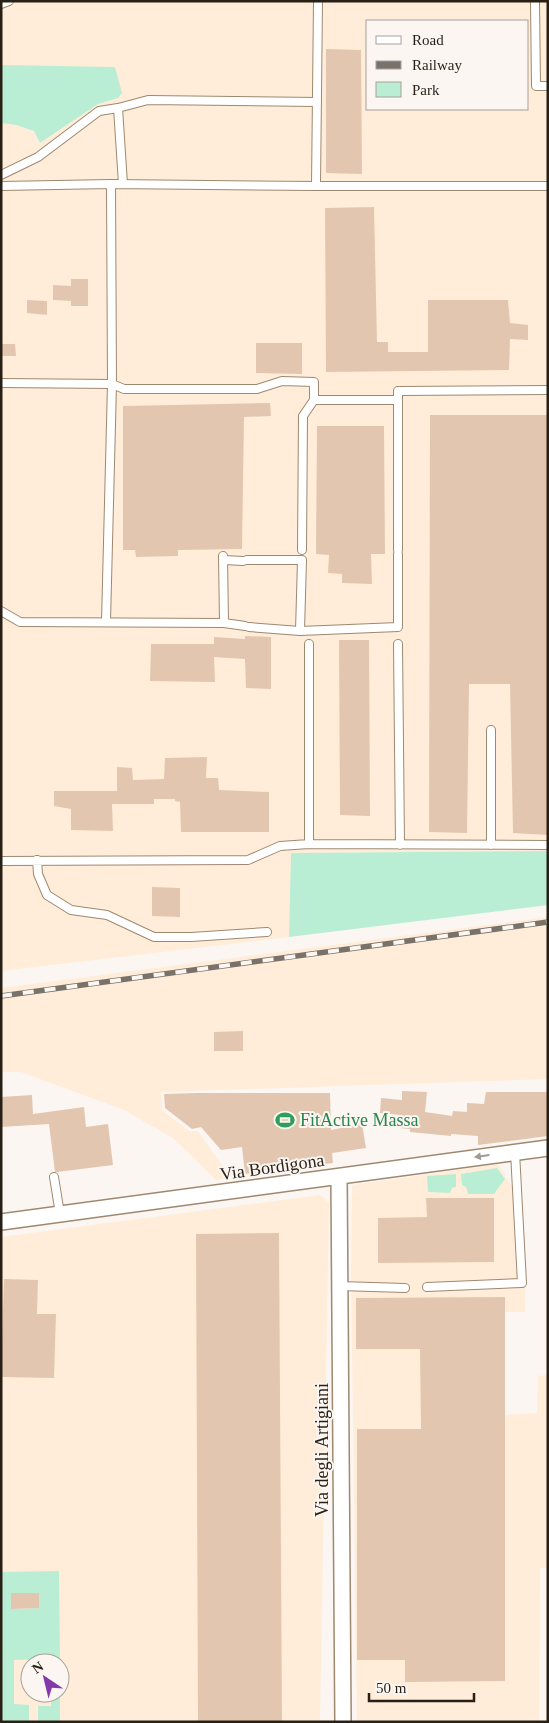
<svg xmlns="http://www.w3.org/2000/svg" width="549" height="1723" font-family="Georgia,serif">
<rect width="100%" height="100%" fill="#fbf6f1"/>
<path fill="#ffedd9" fill-rule="evenodd" d="M1,1H548V851L291,853L289,937L1,971V123L16,125L34,131L40,143L98,104L117,98L14,66L1,65ZM368,21H528V109H368Z
M548,917V1079L161,1092L162,1110L189,1131H198L230,1177L216,1180L173,1138L124,1110L21,1072H1V988Z
M498,1164L513,1188L516,1269H526L525,1312H505V1415L537,1413L538,1376L548,1375V1568H540L539,1722H357L351,1272L352,1185Z
M321,1195L329,1203L320,1722H1V1237ZM30,1663H60V1693H30Z"/>
<path fill="#baeed4" fill-rule="evenodd" d="M1,65L115,67L122,93L118,98L98,104L40,143L34,131L16,125L1,123Z
M548,851V905L289,937L291,853Z
M497,1168L505,1179L494,1194H468L466,1187L462,1185L461,1174Z
M456,1174V1187L452,1188L450,1193L428,1192L427,1176Z
M59,1571L60,1663H50V1659L14,1660V1704L29,1705V1722H2L1,1572ZM11,1593H38L39,1608L11,1609Z
M51,1693H60V1722H38V1706H51Z"/>
<path fill="#e3c6b0" d="M326,49L361,50L362,174L326,173Z
M374,207L377,342H388V352H428V300H508L510,323L528,325V340L510,339L509,370L326,372L325,208Z
M71,279H88V306H71V301L53,300V285L71,286Z
M27,300L47,301V315L27,313Z
M256,343H302V374L256,373Z
M1,344H15L16,356H1Z
M270,403L271,416L244,417L242,549L178,550V556L136,557L135,550H123V406Z
M430,415H548V835L513,833L510,684H469L467,833L429,832Z
M317,426H384L385,554H371L372,584L342,583V574L328,573L329,555L316,554Z
M245,636L271,637V689L246,688L245,659L214,657L215,682L150,681L151,644H214V637L245,639Z
M339,640H369L370,816L340,815Z
M207,757L206,778H218L219,790L269,792V832H181L180,802L175,801V799H154V804H112L113,831L71,830V809L54,806V791H117V767L132,768L133,780L164,779L165,758Z
M152,887L180,888V917L152,916Z
M243,1031V1051H214V1032Z
M402,1091L427,1092L425,1112L452,1116L453,1111L467,1112V1103L484,1104L486,1092H548V1136L478,1145V1136L451,1134V1136L410,1132V1129L399,1128L400,1115L380,1113L381,1098L402,1100Z
M198,1093H330L331,1130L362,1124L366,1148L332,1153L333,1163L245,1174L242,1147L221,1150L201,1127L192,1129L165,1108L164,1094Z
M32,1095L33,1114L84,1107L86,1127L108,1124L113,1165L57,1172H55L49,1124L1,1127V1097Z
M426,1198H494V1262L378,1263V1218L427,1217Z
M279,1233L282,1722H198L196,1234Z
M4,1279L38,1280L37,1314H56L54,1378L1,1377Z
M505,1297V1681L405,1682V1660H357V1429H421L420,1349H356V1298Z
M11,1593H39V1608L11,1609Z"/>
<g fill="none" stroke-linecap="round" stroke-linejoin="round">
<g stroke="#9e886f" stroke-width="10">
<path id="service" d="M535,1L536,86H548
M1,4L9,1
M118,108L123,184
M1,175L38,157L99,111L118,108L148,100L317,102
M111,184L112,384L124,389H257L282,381L314,382V400H398
M1,186L111,184L316,186H548
M316,186L318,1
M1,383L112,384L106,622
M302,550L303,416L314,400
M398,550V391L548,390
M224,560L243,561
M247,560H302L300,631L249,627
M1,611L20,622L224,623L223,556
M224,623L245,626
M300,631L398,627V554
M398,644L400,845
M491,730V845
M309,844V644
M37,860L38,874L47,895L71,910L107,915L154,937H191L267,932
M1,861L248,860L280,846L309,844L548,845
M54,1177L60,1214
M339,1286L405,1288
M427,1287L522,1283L515,1152"/>
</g>
<g stroke="#9e886f" stroke-width="18">
<path id="minor" d="M339,1177L343,1722
M1,1222L548,1148"/>
</g>
<use href="#service" stroke="#fff" stroke-width="8"/>
<use href="#minor" stroke="#fff" stroke-width="15"/>
<g stroke="#79726a" stroke-width="5.5">
<path id="rail" d="M1,996L548,922"/>
</g>
<use href="#rail" stroke="#fbf6f1" stroke-width="4" stroke-dasharray="11" stroke-linecap="butt"/>
</g>
<defs><path id="oneway-solid" d="M-6-.8H1V-3.2L6.5 0L1 3.2V.8H-6Z" transform="scale(1.25)"/></defs>
<use fill="#9e9a96" href="#oneway-solid" transform="translate(482 1156) rotate(172)"/>
<defs>
<g id="stadium-bare" transform="scale(1.5)"><path d="M0-5a6.5 5 0 1 0 0 10a6.5 5 0 1 0 0-10ZM-3.5-1.8h7v3.6h-7Z" fill="#2e9e5b" stroke="#fbf6f1" stroke-width="2.5" paint-order="stroke"/></g>
</defs>
<g fill-rule="evenodd">
<use href="#stadium-bare" x="285" y="1120"/>
</g>
<g text-anchor="middle" stroke-width="4" stroke-linejoin="round" paint-order="stroke">
<g font-size="18" fill="#27864d" stroke="#fbf6f1" text-anchor="start">
<text x="300" y="1126">FitActive Massa</text>
</g>
<g font-size="18" fill="#281f15" stroke="#fbf6f1">
<text transform="translate(272 1167) rotate(-8)" y="6">Via Bordigona</text>
<text transform="translate(322 1450) rotate(-90)" y="6">Via degli Artigiani</text>
</g>
</g>
<rect width="549" height="1723" fill="none" stroke="#281f15" stroke-width="5"/>
<rect x="366" y="20" width="162" height="90" fill="#fbf6f1" stroke="#a7a099"/>
<rect x="376" y="36" width="25" height="8" fill="#ffffff" stroke="#a7a099"/>
<text x="412" y="45" font-size="15" fill="#281f15">Road</text>
<rect x="376" y="61" width="25" height="8" fill="#79726a" stroke="#a7a099"/>
<text x="412" y="70" font-size="15" fill="#281f15">Railway</text>
<rect x="376" y="82" width="25" height="15" fill="#baeed4" stroke="#a7a099"/>
<text x="412" y="95" font-size="15" fill="#281f15">Park</text>
<g transform="translate(45 1678) rotate(325)"><circle r="24" fill="#fbf6f1" stroke="#a7a099"/>
<path d="M0-4L9 19L0 12L-9 19Z" fill="#8439ab"/>
<text y="-8" font-size="14" font-weight="bold" text-anchor="middle" fill="#281f15">N</text>
</g>
<path d="M369 1693v8h105v-8" fill="none" stroke="#281f15" stroke-width="2.5"/>
<text x="376" y="1693" font-size="15" fill="#281f15" stroke="#fbf6f1" stroke-width="4" paint-order="stroke">50 m</text>
</svg>
